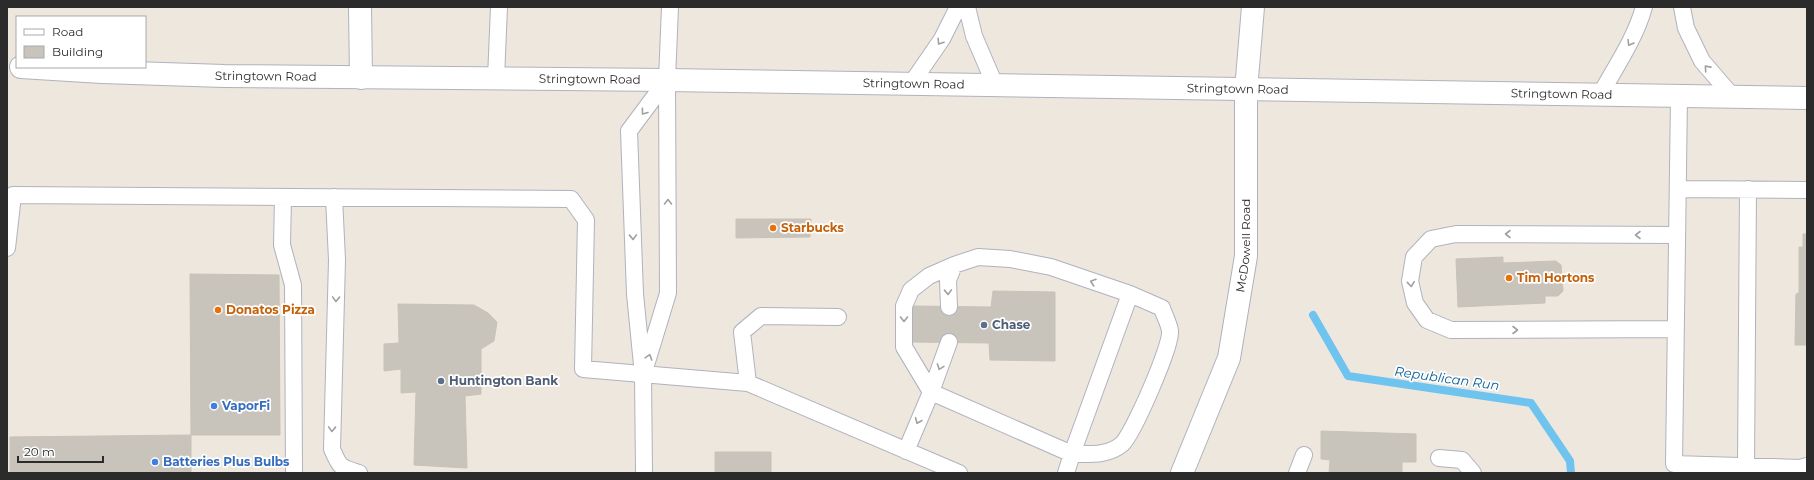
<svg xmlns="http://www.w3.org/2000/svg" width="1814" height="480" font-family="Montserrat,sans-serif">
<rect width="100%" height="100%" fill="#ede7dd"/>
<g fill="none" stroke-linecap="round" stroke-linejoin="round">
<path stroke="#6fc3ef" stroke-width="8" d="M1313,315L1348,376L1531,403L1570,461L1571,473"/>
</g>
<path fill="#c8c4bc" stroke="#c8c3b6" d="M736,219H811L810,237L736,238Z
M1803,234H1807V345H1795L1796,294L1799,293V247H1803Z
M1503,257V263L1556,261L1561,265L1563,291L1558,296H1545V303L1458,307L1456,259Z
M190,274L279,275L280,435H191Z
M993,291L1055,292V361L990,360L989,343L913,342V306L991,307Z
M398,304L474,305L488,313L497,322L494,341L481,349V394L465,396L467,468L414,465L416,392L401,393V369L384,371V344L399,343Z
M1321,431L1416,434V462H1402V473H1329L1330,460L1321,459Z
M191,435V473H10V437Z
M715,452H771V473H715Z"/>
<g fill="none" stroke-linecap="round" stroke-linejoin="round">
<g stroke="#b1b2be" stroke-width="18">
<path id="service" d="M967,7L974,36L995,85
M1682,7L1686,28L1702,61L1733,97
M496,78L499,7
M667,80L629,131L635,294L643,375L668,293L667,80L670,7
M911,84L942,39L958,7
M1600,95C1616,66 1635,39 1644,7
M1679,96L1674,464L1800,468L1807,466
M1678,189L1807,190
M283,197L282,245L293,285L294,473
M334,197L337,260L332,449C340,468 340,467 359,473
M7,248L13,195L571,199L586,220L583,369L748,383L959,473
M954,265L929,276L911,290L904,306V347L931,392L1072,454L1130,294
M949,307L948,280L954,265L978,257L1010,259L1051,267L1130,294L1162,308C1164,315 1169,323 1170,331C1172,345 1133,434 1122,444C1108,456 1089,454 1072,454L1066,473
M1676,329L1451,330L1427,320L1415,303L1410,281L1414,257L1431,239L1456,234L1677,235
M643,375L644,473
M748,383L742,332L761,316L838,317
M906,451L931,392L949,342
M1439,458L1462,460L1473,473
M1746,466L1748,189
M1297,473L1304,455"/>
</g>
<g stroke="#b1b2be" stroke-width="24">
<path id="minor" d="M360,7L361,78
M1246,90L1253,7"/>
</g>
<g stroke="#b1b2be" stroke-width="24">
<g id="tertiary">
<path id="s1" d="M1182,473L1229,358L1246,256V90"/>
</g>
</g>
<g stroke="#b1b2be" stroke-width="24">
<g id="secondary">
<path id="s2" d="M21,67L102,72L224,76L667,80L1807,98"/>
</g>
</g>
<use href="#service" stroke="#fff" stroke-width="16"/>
<use href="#minor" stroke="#fff" stroke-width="22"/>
<use href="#tertiary" stroke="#fff" stroke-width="22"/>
<use href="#secondary" stroke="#fff" stroke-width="22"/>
</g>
<defs><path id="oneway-chevron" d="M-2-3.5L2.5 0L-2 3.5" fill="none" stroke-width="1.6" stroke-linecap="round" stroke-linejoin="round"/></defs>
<g stroke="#a0a0a0">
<use href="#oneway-chevron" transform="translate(940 42) rotate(123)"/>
<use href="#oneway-chevron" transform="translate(1630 43) rotate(121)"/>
<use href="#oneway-chevron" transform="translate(1707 68) rotate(-132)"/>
<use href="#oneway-chevron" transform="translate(644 112) rotate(127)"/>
<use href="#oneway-chevron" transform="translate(668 202) rotate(-90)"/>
<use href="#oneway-chevron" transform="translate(1508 234) rotate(-180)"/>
<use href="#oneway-chevron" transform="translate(1638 235) rotate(-180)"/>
<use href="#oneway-chevron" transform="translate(633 237) rotate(88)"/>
<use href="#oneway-chevron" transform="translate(1093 282) rotate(-162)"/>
<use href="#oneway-chevron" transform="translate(1411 284) rotate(84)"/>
<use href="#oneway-chevron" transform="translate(948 292) rotate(88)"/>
<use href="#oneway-chevron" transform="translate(336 299) rotate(92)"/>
<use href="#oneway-chevron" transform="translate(904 319) rotate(90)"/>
<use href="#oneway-chevron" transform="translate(1515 330)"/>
<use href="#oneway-chevron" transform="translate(649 357) rotate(-73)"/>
<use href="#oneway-chevron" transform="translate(940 367) rotate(110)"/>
<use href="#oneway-chevron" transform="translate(918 421) rotate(113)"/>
<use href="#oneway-chevron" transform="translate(332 429) rotate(92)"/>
</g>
<g fill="#e8710a" stroke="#fff" stroke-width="1.5">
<circle cx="773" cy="228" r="4"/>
<circle cx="1509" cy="278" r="4"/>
<circle cx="218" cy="310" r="4"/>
</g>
<g fill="#5c6f8a" stroke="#fff" stroke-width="1.5">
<circle cx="984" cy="325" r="4"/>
<circle cx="441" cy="381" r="4"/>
</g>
<g fill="#3f7fe0" stroke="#fff" stroke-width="1.5">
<circle cx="214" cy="406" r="4"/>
<circle cx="155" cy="462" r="4"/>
</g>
<g text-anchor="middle" stroke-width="3.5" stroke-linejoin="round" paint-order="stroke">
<g font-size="12" fill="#2b2b2b" stroke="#fff">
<text dy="4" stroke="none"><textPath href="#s2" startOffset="245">Stringtown Road</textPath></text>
<text dy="4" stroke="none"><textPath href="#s2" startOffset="569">Stringtown Road</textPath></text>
<text dy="4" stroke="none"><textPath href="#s2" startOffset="893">Stringtown Road</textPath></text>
<text dy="4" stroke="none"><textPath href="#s2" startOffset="1217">Stringtown Road</textPath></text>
<text dy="4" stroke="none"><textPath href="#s2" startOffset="1541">Stringtown Road</textPath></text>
<text dy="4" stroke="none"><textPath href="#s1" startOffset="238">McDowell Road</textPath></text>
</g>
<g font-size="12" font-weight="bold" fill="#c56008" stroke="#fff" text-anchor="start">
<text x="781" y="232">Starbucks</text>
<text x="1517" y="282">Tim Hortons</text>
<text x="226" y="314">Donatos Pizza</text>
</g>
<g font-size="12" font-weight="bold" fill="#4e5e75" stroke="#fff" text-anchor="start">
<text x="992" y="329">Chase</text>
<text x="449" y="385">Huntington Bank</text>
</g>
<g font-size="12" font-weight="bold" fill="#366cbe" stroke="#fff" text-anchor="start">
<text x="222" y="410">VaporFi</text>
<text x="163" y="466">Batteries Plus Bulbs</text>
</g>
<g font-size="13" font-style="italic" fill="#0d609d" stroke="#fff">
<text transform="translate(1447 378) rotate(8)" y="5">Republican Run</text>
</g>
</g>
<rect width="1814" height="480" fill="none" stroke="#2b2b2b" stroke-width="16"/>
<rect x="16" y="16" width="130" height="52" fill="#ffffff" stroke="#aaaaaa"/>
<rect x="24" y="29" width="20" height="6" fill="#ffffff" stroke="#aaaaaa"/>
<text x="52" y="36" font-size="12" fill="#2b2b2b">Road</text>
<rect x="24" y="46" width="20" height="12" fill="#c8c4bc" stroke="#aaaaaa"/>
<text x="52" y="56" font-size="12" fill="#2b2b2b">Building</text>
<path d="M18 456v6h85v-6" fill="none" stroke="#2b2b2b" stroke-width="2"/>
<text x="24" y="456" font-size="12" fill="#2b2b2b" stroke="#ffffff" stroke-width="3" paint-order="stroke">20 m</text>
</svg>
